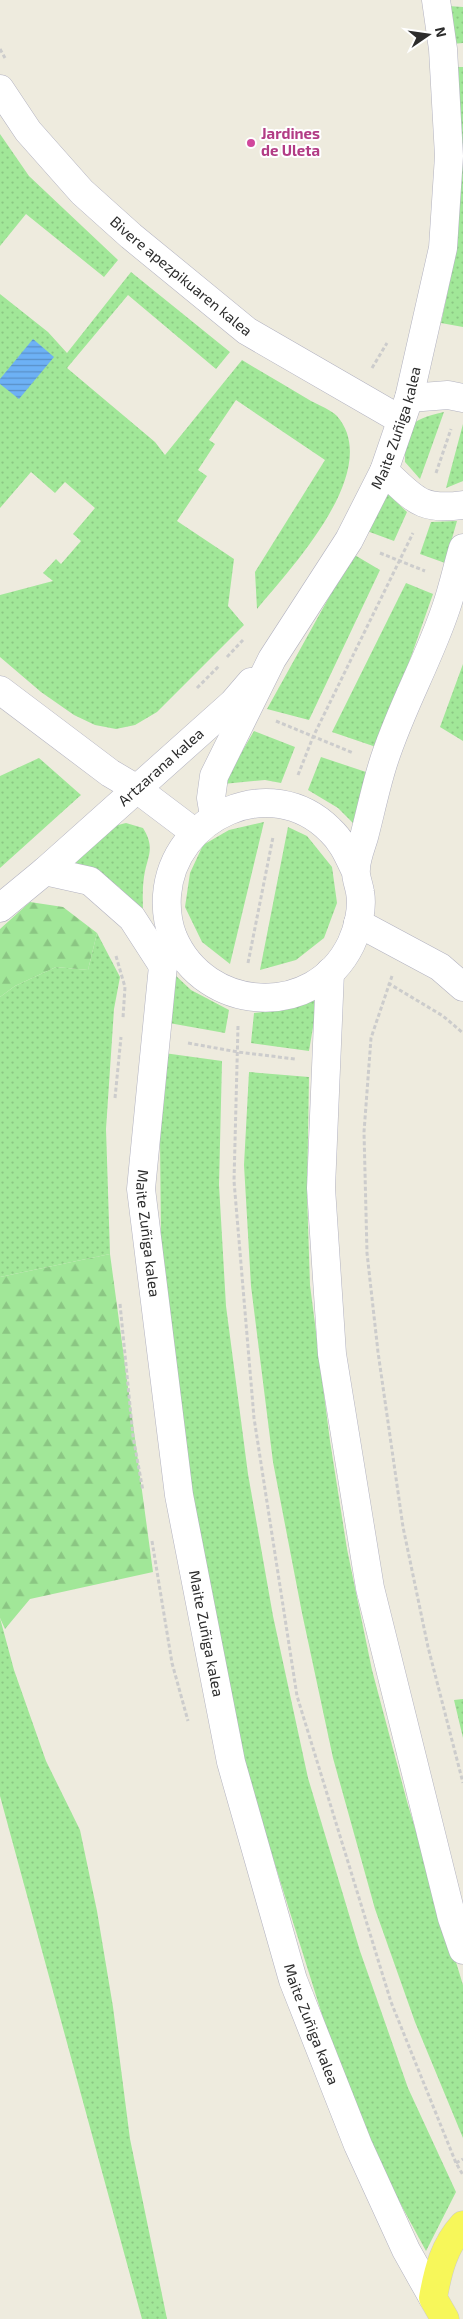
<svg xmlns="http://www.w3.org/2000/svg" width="463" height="2319" font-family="'Exo 2',sans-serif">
<defs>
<pattern id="grass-dots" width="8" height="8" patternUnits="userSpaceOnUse" patternTransform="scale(1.25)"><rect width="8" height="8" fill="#a1e798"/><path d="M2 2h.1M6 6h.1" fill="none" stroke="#8bc683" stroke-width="1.8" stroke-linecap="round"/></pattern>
<pattern id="forest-firs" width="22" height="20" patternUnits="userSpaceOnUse" patternTransform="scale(1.25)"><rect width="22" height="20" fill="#a1e798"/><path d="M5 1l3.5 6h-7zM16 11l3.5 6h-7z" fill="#8bc683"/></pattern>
<pattern id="water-rules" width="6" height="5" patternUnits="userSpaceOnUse" patternTransform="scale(1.25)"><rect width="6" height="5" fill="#6db1f5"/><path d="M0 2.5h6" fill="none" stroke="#5a90c7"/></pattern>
</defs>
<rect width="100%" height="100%" fill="#eeebde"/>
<path fill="url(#grass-dots)" d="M448,6L463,7V43L452,44Z
M455,67H463V327L441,323L453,266L458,202Z
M0,134L29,176L118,260L104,277L26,214L0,246Z
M131,272L230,352L216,369L128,295L67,368L155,442L165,455L242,360C265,374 288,387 311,401C319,405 331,410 337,416C384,470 290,569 257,609L255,572L325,460L236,400L209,440L215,444L198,470L207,476L177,521L234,559L228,606L244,625L157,712L135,725L116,729L95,725L74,715L41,692L0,657V595L53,581L43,573L56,559L61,564L81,541L73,534L95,508L65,482L55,493L31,472L0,508V294L48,332L67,353Z
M444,412L420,479L405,462C405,426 408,420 444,412Z
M463,424V481L446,488Z
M384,490L407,512L394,541L367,531Z
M457,521L445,563L420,554L431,522Z
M353,554L380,570L309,720L267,709Z
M406,583L433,594L379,748L332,732Z
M463,664V741L440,727Z
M254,731L295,747L281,783L265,780L223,784Z
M321,757L366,772L353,823L338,808L308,790Z
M39,758L81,795L0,868V776Z
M264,822L230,964L202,942L185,907L190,873L203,845L229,830Z
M126,823L143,828C156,849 147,856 144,877C142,890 143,905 143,918L119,887L71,860L106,828Z
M288,827L307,836L332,867L337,903L324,938L296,960L260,970Z
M97,933L120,977L114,1009L106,1129L110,1254L0,1277V997L15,986L56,967L88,970Z
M174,974L191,990L229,1010L225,1033L169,1023Z
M318,998L309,1051L251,1043L254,1013L289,1009Z
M164,1053L222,1061L219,1185L226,1306L248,1474L273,1616L308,1778L360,1951L408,2088L456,2192L426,2251L385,2175L345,2088L246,1772L221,1663L175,1389L161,1239L160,1138Z
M249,1072L309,1077L307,1194L310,1285L330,1441L347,1549L372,1670L408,1805L463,1985V2138L415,2022L375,1909L333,1758L302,1613L273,1462L251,1286L244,1165Z
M0,1618L14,1670L46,1761L80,1830L97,1911L113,2007L130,2139L167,2319H142L0,1796Z
M463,1699V1738L454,1700Z"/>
<path fill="url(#forest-firs)" d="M30,902L63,907L97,933L88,970L56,967L15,986L0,997V929Z
M110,1254L153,1572L30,1599L5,1629L0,1618V1277Z"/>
<path fill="url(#water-rules)" d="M33,339L54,357L19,399L0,384V379Z"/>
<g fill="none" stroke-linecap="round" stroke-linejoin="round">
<g stroke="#b2b2c0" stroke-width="29">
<g id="minor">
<path id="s1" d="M0,89L28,131L82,192L131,236L247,331L401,420"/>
<path d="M409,398L448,395L463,398"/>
<path d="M384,471C414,498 419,511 463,505"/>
<path d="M0,690L110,773L137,789L194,832"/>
<path id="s2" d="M214,816L211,798L214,776L272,659L349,540L384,471L409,398L443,248L449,156L443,49L436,0"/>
<path d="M355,870C348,855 342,841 330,830C271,771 173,816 167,895C166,909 168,924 173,937C205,1013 314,1020 351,944C358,929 363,908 360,892C359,885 355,876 356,869C356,859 361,847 364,837C370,814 375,790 382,767C398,713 428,662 446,608C453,588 457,568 463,548"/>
<path d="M45,871L90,881L132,918L163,966"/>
<path id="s3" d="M0,908L45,871L233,703L251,682"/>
<path d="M358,923L440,967L463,987"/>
<path id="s4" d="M172,936L163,966L141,1189L179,1495L231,1762L293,1980L358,2145L406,2250L433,2298"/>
<path d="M330,972L321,1188L332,1354L370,1588L452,1918L463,1950"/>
</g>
</g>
<g stroke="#ccc" stroke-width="29">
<path id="major" d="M445,2319L433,2298C438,2270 444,2246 463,2225"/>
</g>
<path stroke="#ccc" stroke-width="3" stroke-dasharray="4 2.5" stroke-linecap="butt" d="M0,49L5,58
M372,368L387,343
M436,473L451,429
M380,553L425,571
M227,657L243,640
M197,688L219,666
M276,721L353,753
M298,775L313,737L413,533
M116,956L125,987L123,1018
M248,963L273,837
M392,976L371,1038L364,1132L367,1253L378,1352L403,1527L428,1647L463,1783
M388,983L443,1016L463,1033
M238,1026L234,1181L254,1418L297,1696L391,2002L456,2163L463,2175
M188,1043L238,1052L295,1059
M115,1098L121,1037
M120,1304L133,1436L143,1491
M152,1541L172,1663L188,1721
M456,2163L463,2159"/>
<use href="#minor" stroke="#fff" stroke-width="28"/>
<use href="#major" stroke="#f7f75a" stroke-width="28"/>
</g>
<circle fill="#d1479c" stroke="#fff" stroke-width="2" cx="251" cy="143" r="5"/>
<g text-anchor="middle" stroke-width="4" stroke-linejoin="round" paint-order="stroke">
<g font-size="15" font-weight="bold" fill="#b23c85" stroke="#fff" text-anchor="start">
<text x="261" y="139">Jardines<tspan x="261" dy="17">de Uleta</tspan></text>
</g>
<g font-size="15" fill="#2c2c2c" stroke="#fff">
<text dy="5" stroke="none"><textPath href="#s1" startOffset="262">Bivere apezpikuaren kalea</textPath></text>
<text dy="5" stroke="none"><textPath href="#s2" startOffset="435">Maite Zuñiga kalea</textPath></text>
<text dy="5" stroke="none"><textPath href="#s3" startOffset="214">Artzarana kalea</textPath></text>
<text dy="5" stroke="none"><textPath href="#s4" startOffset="300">Maite Zuñiga kalea</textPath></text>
<text dy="5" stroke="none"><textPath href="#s4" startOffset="705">Maite Zuñiga kalea</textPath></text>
<text dy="5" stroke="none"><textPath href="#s4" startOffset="1110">Maite Zuñiga kalea</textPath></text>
</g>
</g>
<g transform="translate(428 35) rotate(77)" stroke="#ffffff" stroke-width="4" paint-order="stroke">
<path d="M0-4L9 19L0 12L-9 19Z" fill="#2c2c2c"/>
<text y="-8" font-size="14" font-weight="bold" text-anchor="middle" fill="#2c2c2c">N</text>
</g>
</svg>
